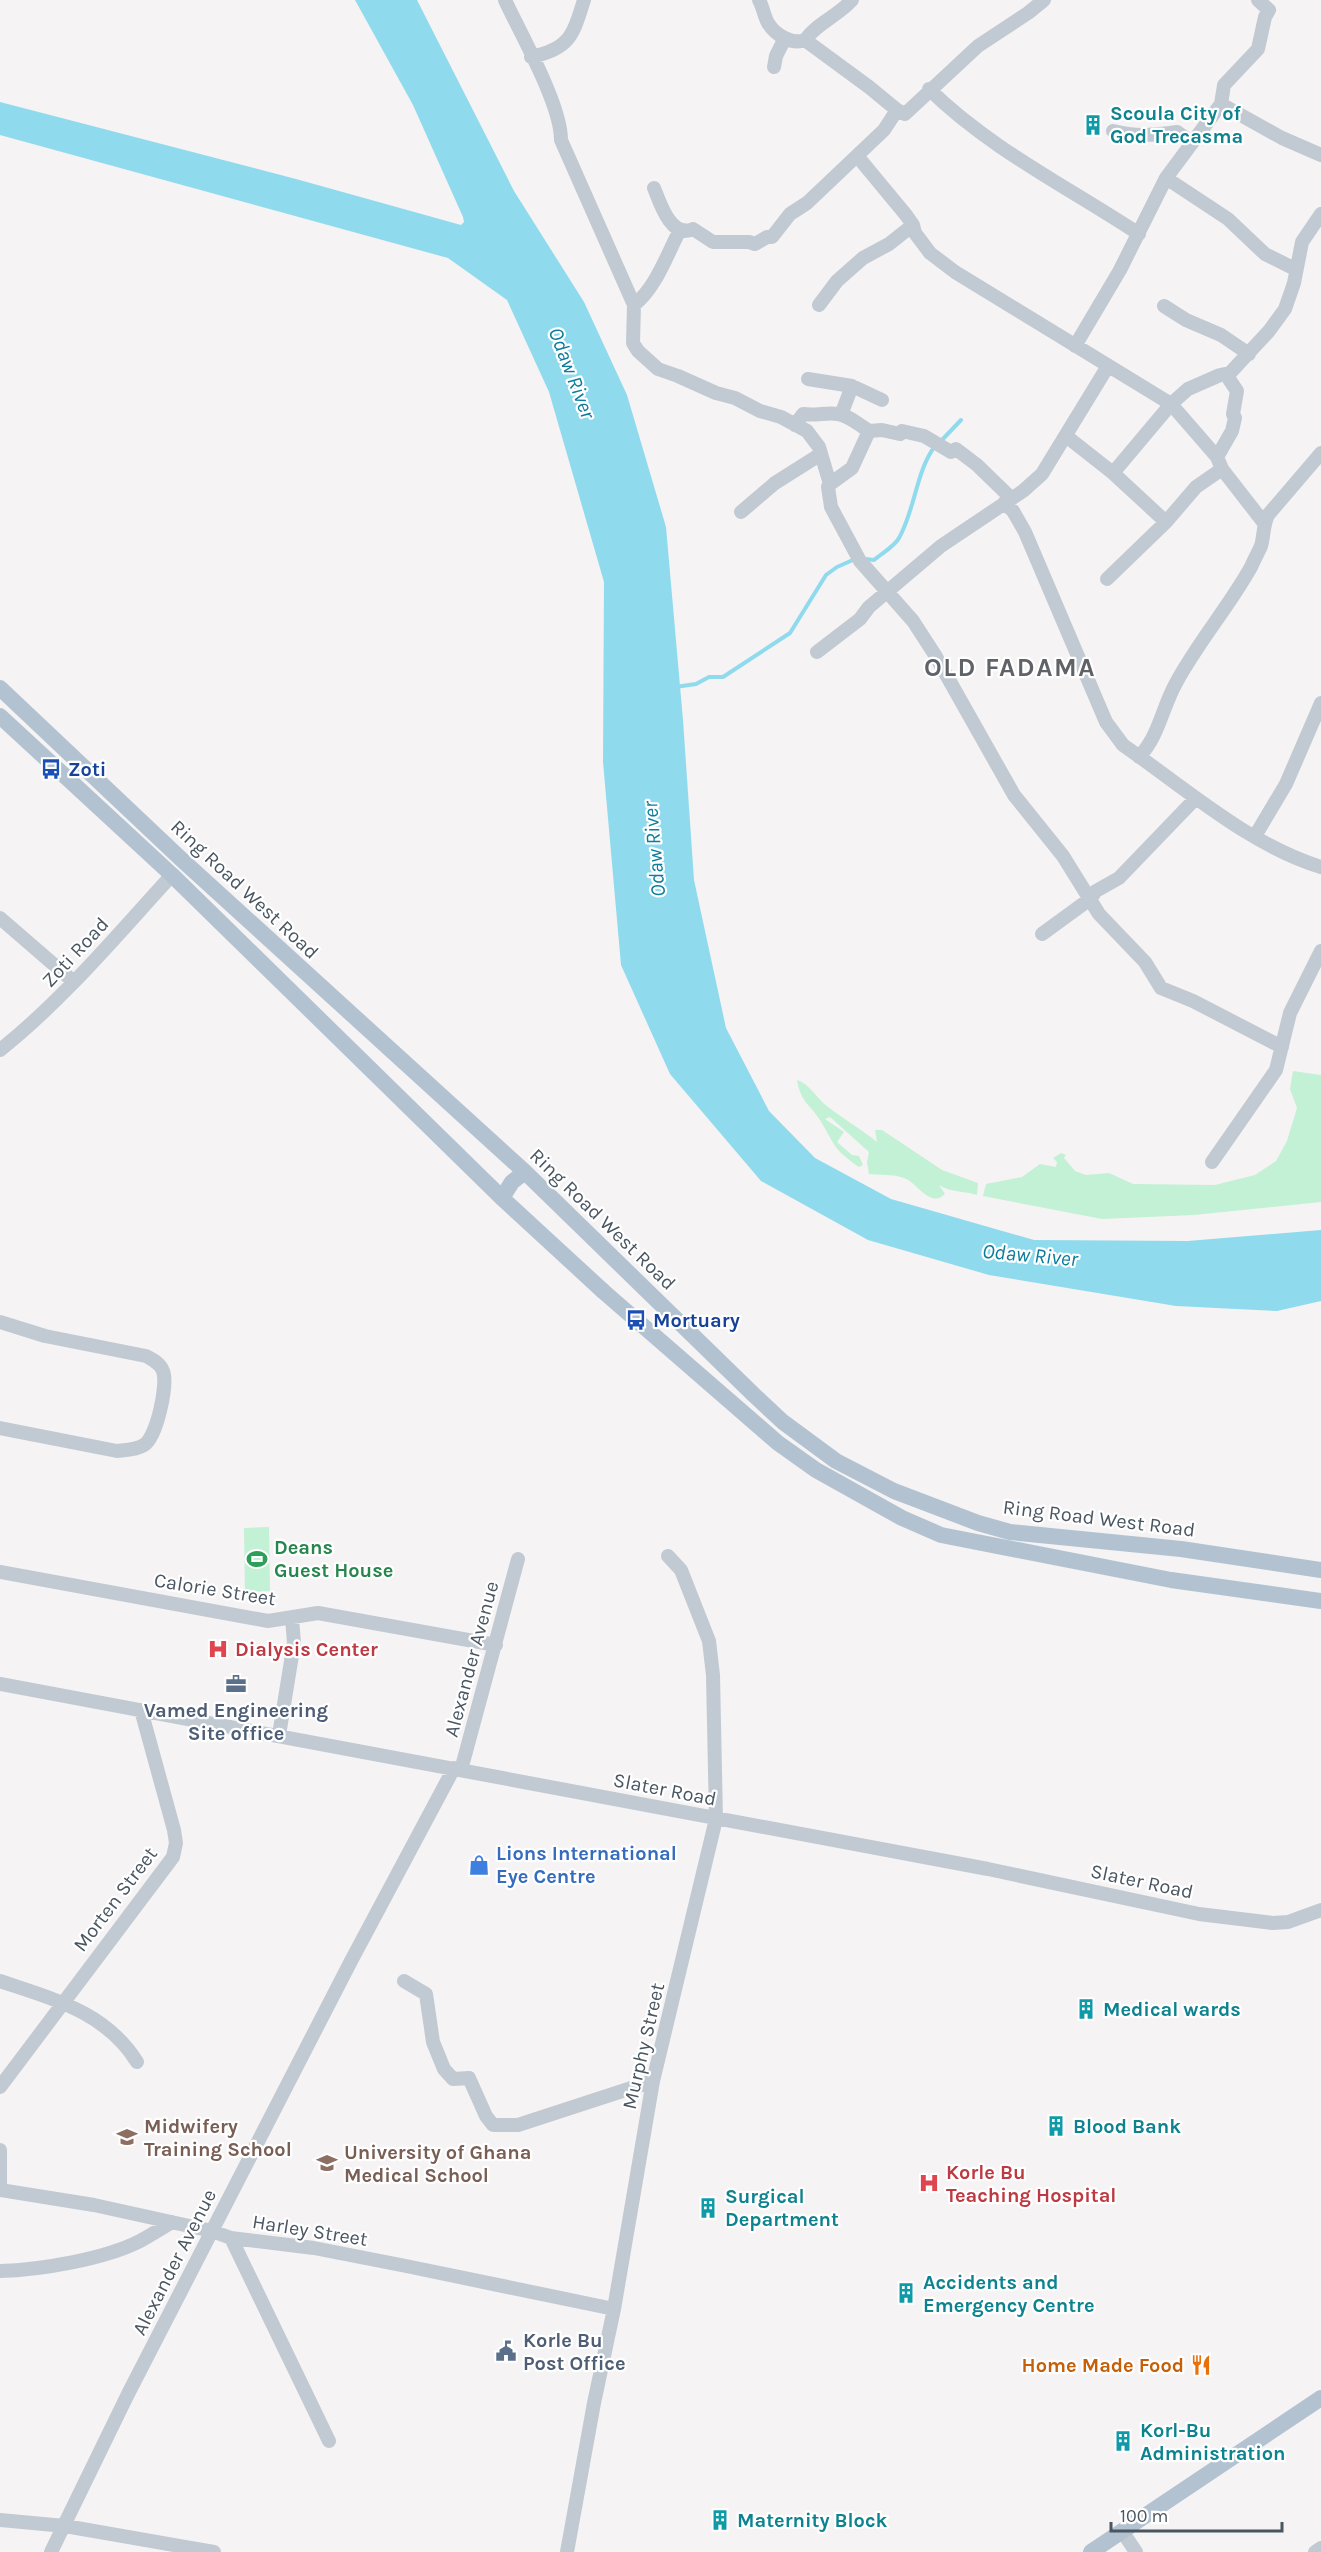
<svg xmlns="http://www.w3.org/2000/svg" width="1321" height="2552" font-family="Karla,sans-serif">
<rect width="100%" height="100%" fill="#f5f3f3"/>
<path fill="#c3f1d5" d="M1293,1071L1321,1075V1202L1194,1215L1102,1219L983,1196L986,1184L1022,1177L1040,1164L1056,1167L1057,1162L1053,1158L1061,1153L1066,1155L1064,1158L1075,1171L1086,1175L1109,1173L1133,1184L1215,1185L1255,1175L1276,1161L1287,1141L1297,1108L1290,1089Z
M797,1080C810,1084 817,1099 828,1107C844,1119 861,1129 877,1142L875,1130H882L942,1170L978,1183L977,1195C965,1191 949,1192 939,1185L945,1194C930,1209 917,1182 904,1178C893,1174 880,1175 869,1174L867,1162L869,1152L830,1117L825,1119L844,1132L837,1142L852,1155L859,1156L863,1165L859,1167C832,1148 836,1146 820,1120C810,1104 801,1103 797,1080Z
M269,1527L270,1591L245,1592L244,1528Z"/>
<path fill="#90daee" d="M355,0H417L514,191L584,302L627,395L666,527L683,720L694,880L726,1028L769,1111L815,1158L891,1199L1034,1240L1188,1241L1321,1230V1301L1277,1311L1176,1306L989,1275L868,1240L761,1181L670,1074L621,965L603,762L604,582L549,392L507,300L448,258L0,135V102L296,179L461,225L464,222L463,217L413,105Z"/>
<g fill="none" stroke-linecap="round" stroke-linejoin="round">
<path stroke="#90daee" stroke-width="4" d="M941,441L961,420
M866,559L874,560C881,554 895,546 899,538C915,510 916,471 935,446
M675,687L696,684L709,677H723L790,633L826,575L837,567L855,559"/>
<path stroke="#c1cad2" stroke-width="14" d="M505,0C521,35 561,104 561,140L634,305L633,343L638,351L658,369L678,376L716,393L735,398L760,411L781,417L807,431L819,447L830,484L828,487L831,507L860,561L913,621L935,655L1014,795L1063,856L1099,914L1145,962L1161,988L1193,1001L1282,1047
M759,0C763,7 764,16 768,23C775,35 792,45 805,40L869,87L897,110
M805,40C817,23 838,16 852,0
M531,57C570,49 573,35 584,0
M774,67L776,56L785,38
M929,89C990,149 1068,187 1139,234
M1221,104L1282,138L1321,155
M1113,131C1136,137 1155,135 1177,132L1191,142
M858,157L906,215L913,225L915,233L930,253L955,272L1171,404L1217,457L1222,469L1264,523
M1166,178L1228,219L1265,254L1295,269
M654,188C660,203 671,239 693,229L713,242H749L755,244L767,237H772L790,214L807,203L884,130L897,110L905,114L978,46L1028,13L1044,0
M634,305C657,286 666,256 680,230
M819,305L837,281L863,258L889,244L913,225
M1164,306L1186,320L1221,335L1249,354
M1075,346L1120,270L1166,178L1221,104L1224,85L1258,49L1265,17L1269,10L1258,0
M808,379L852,386
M841,415L852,386L882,400
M795,425L803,414C816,416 827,412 838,414C850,416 859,425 869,431
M1066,436L1113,473L1166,522
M1217,457L1232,431L1235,418L1233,414L1237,391L1229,379L1230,373
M1113,473L1171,404L1188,389L1220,375L1230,373L1269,331L1285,309L1294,283L1302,242L1321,214
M830,484L852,468L869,431L882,430L900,434L902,431L924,436L951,452L956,449L977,465L1010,497
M1004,503L1013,511L1025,532L1106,722L1123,745C1185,788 1249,845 1321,867
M741,512L775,483L821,454
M1107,579L1166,522L1196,487L1222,469
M817,652L860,619L869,607L941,546L1023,491L1042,474L1108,366
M1139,757C1159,736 1162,708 1176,683C1198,642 1228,608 1251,567C1254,560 1258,553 1261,546C1264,536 1263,525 1268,515L1321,453
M1255,836L1286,784L1321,703
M0,918L74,982
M1042,934L1090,899L1096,891L1119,878L1196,798
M0,1050C64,999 117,935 172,875
M1212,1162L1276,1070L1290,1013L1321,951
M0,1322L45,1336L146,1356C153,1360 160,1363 163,1371C168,1384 157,1437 144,1445C136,1450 126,1450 117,1451L0,1428
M0,1572L268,1621L318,1613L496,1645
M0,1684L988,1869L1199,1914L1273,1923L1288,1922L1321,1910
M279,1735L294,1643L292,1618
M461,1770L518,1559
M0,1981C53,1999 106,2012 137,2062
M404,1981L426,1994L433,2042L444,2069L453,2079L469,2078L486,2116L493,2125H518L653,2081
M0,2087L173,1857L176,1843L174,1830L141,1710
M0,2150V2190
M0,2190L94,2205L212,2231L231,2238L314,2248L406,2266L614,2309
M231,2238L329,2441
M0,2271C40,2270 105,2259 140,2241C151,2235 162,2228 172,2222
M0,2520L65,2526L214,2552
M1122,2531L1136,2552
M51,2552L128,2394L351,1961L454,1768
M567,2552L594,2403L614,2309L653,2081L716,1819L713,1675L709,1641L681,1570L668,1556
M1315,2552L1321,2548"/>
<path stroke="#b3c2d1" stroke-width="16" d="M0,688L181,859L525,1172L754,1395L783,1422L836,1461L894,1491L978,1523L1010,1532L1181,1549L1321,1570
M0,716L172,875L502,1198L604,1292L778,1443L816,1470L902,1518L941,1535L1171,1580L1321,1601
M502,1198L512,1182L525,1172
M1091,2552L1321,2398"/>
</g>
<defs>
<g id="building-bare" transform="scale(1.62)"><path d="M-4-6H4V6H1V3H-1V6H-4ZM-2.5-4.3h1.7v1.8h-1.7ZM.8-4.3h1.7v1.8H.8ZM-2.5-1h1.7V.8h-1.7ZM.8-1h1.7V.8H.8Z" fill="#0f9aa8" stroke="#fff" stroke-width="2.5" paint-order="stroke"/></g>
<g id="bus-bare" transform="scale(1.62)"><path d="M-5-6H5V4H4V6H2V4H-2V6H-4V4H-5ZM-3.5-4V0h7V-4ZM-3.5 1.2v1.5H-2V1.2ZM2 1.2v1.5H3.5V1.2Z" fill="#1a4fb4" stroke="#fff" stroke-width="2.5" paint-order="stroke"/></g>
<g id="stadium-bare" transform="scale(1.62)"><path d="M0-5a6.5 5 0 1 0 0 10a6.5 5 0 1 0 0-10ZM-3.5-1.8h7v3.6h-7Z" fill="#2e9e5b" stroke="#fff" stroke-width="2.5" paint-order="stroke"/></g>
<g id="hospital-bare" transform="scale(1.62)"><path d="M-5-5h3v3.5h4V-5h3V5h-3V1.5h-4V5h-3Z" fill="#e0444e" stroke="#fff" stroke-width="2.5" paint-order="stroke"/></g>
<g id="office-bare" transform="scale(1.62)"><path d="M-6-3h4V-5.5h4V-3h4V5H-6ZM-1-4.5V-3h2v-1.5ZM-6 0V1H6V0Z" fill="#5c6f8a" stroke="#fff" stroke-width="2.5" paint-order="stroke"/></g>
<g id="shop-bare" transform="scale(1.62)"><path d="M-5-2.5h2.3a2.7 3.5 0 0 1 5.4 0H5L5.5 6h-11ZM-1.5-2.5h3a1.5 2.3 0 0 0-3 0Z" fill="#3f7fe0" stroke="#fff" stroke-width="2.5" paint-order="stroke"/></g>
<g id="university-bare" transform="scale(1.62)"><path d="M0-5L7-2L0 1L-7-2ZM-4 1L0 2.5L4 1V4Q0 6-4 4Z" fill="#8d6e63" stroke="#fff" stroke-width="2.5" paint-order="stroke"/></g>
<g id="civic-bare" transform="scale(1.62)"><path d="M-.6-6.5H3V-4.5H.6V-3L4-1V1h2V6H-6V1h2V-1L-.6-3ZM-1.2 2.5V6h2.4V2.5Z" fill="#5c6f8a" stroke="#fff" stroke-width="2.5" paint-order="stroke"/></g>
<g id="restaurant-bare" transform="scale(1.62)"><path d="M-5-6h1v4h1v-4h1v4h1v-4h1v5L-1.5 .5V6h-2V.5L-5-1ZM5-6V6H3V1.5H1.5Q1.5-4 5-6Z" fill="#e8710a" stroke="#fff" stroke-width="2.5" paint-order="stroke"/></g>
</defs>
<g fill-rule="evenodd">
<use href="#building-bare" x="1093" y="125"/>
<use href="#bus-bare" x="51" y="769"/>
<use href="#bus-bare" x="636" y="1320"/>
<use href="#stadium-bare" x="257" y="1559"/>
<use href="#hospital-bare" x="218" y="1649"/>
<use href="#office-bare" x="236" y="1684"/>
<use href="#shop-bare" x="479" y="1865"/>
<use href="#building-bare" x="1086" y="2009"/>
<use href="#building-bare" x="1056" y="2126"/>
<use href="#university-bare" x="127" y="2137"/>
<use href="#university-bare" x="327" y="2163"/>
<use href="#hospital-bare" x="929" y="2183"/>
<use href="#building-bare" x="708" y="2208"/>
<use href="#building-bare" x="906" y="2293"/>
<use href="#civic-bare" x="506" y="2351"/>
<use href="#restaurant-bare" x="1201" y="2365"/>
<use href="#building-bare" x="1123" y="2441"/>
<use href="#building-bare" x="720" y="2520"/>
</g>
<g text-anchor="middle" stroke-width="4.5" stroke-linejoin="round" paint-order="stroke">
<g font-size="20" font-weight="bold" fill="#0d838f" stroke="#fff" text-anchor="start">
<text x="1110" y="120">Scoula City of<tspan x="1110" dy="23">God Trecasma</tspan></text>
<text x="1103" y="2016">Medical wards</text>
<text x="1073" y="2133">Blood Bank</text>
<text x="725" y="2203">Surgical<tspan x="725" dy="23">Department</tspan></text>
<text x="923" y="2289">Accidents and<tspan x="923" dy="23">Emergency Centre</tspan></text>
<text x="1140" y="2437">Korl-Bu<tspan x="1140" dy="23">Administration</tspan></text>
<text x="737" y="2527">Maternity Block</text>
</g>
<g font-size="20" font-weight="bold" fill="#164399" stroke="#fff" text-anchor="start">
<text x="68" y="776">Zoti</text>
<text x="653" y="1327">Mortuary</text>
</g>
<g font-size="20" fill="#4a5661" stroke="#fff">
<text transform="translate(245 889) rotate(43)" y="7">Ring Road West Road</text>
<text transform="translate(75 952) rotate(-47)" y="7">Zoti Road</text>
<text transform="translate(603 1219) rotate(44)" y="7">Ring Road West Road</text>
<text transform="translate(1099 1518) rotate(7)" y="7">Ring Road West Road</text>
<text transform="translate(215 1589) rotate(9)" y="7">Calorie Street</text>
<text transform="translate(471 1659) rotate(-75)" y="7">Alexander Avenue</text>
<text transform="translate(665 1789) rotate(11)" y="7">Slater Road</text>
<text transform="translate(1142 1881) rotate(12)" y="7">Slater Road</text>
<text transform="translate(115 1899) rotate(-53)" y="7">Morten Street</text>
<text transform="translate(643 2046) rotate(-77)" y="7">Murphy Street</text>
<text transform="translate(310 2230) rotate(9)" y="7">Harley Street</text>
<text transform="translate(174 2262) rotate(-63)" y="7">Alexander Avenue</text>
</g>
<g font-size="20" font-weight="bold" fill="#27864d" stroke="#fff" text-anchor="start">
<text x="274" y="1554">Deans<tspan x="274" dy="23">Guest House</tspan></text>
</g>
<g font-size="20" font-weight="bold" fill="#be3a42" stroke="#fff" text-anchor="start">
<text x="235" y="1656">Dialysis Center</text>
<text x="946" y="2179">Korle Bu<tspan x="946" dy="23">Teaching Hospital</tspan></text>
</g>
<g font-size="20" font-weight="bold" fill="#4e5e75" stroke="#fff">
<text x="236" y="1717">Vamed Engineering<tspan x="236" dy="23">Site office</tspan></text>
<text x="523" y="2347" text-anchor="start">Korle Bu<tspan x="523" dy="23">Post Office</tspan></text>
</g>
<g font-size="20" font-weight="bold" fill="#366cbe" stroke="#fff" text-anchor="start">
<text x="496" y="1860">Lions International<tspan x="496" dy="23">Eye Centre</tspan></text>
</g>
<g font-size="20" font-weight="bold" fill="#785e54" stroke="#fff" text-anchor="start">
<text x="144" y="2133">Midwifery<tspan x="144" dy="23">Training School</tspan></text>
<text x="344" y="2159">University of Ghana<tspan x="344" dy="23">Medical School</tspan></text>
</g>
<g font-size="20" font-weight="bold" fill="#c56008" stroke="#fff" text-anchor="end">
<text x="1184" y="2372">Home Made Food</text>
</g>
<g font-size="21" font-style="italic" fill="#0c7c9b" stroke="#fff">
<text transform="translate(572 373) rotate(69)" y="7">Odaw River</text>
<text transform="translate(654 849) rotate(-95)" y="7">Odaw River</text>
<text transform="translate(1030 1255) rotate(5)" y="7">Odaw River</text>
</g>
<g font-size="26" font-weight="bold" letter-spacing="1.5" fill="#5f6368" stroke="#fff">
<text x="1010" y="676">OLD FADAMA</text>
</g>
</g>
<path d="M1111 2522v9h171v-9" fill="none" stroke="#4a5661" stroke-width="3"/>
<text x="1120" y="2522" font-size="18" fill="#4a5661" stroke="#ffffff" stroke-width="4.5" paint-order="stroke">100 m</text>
</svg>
